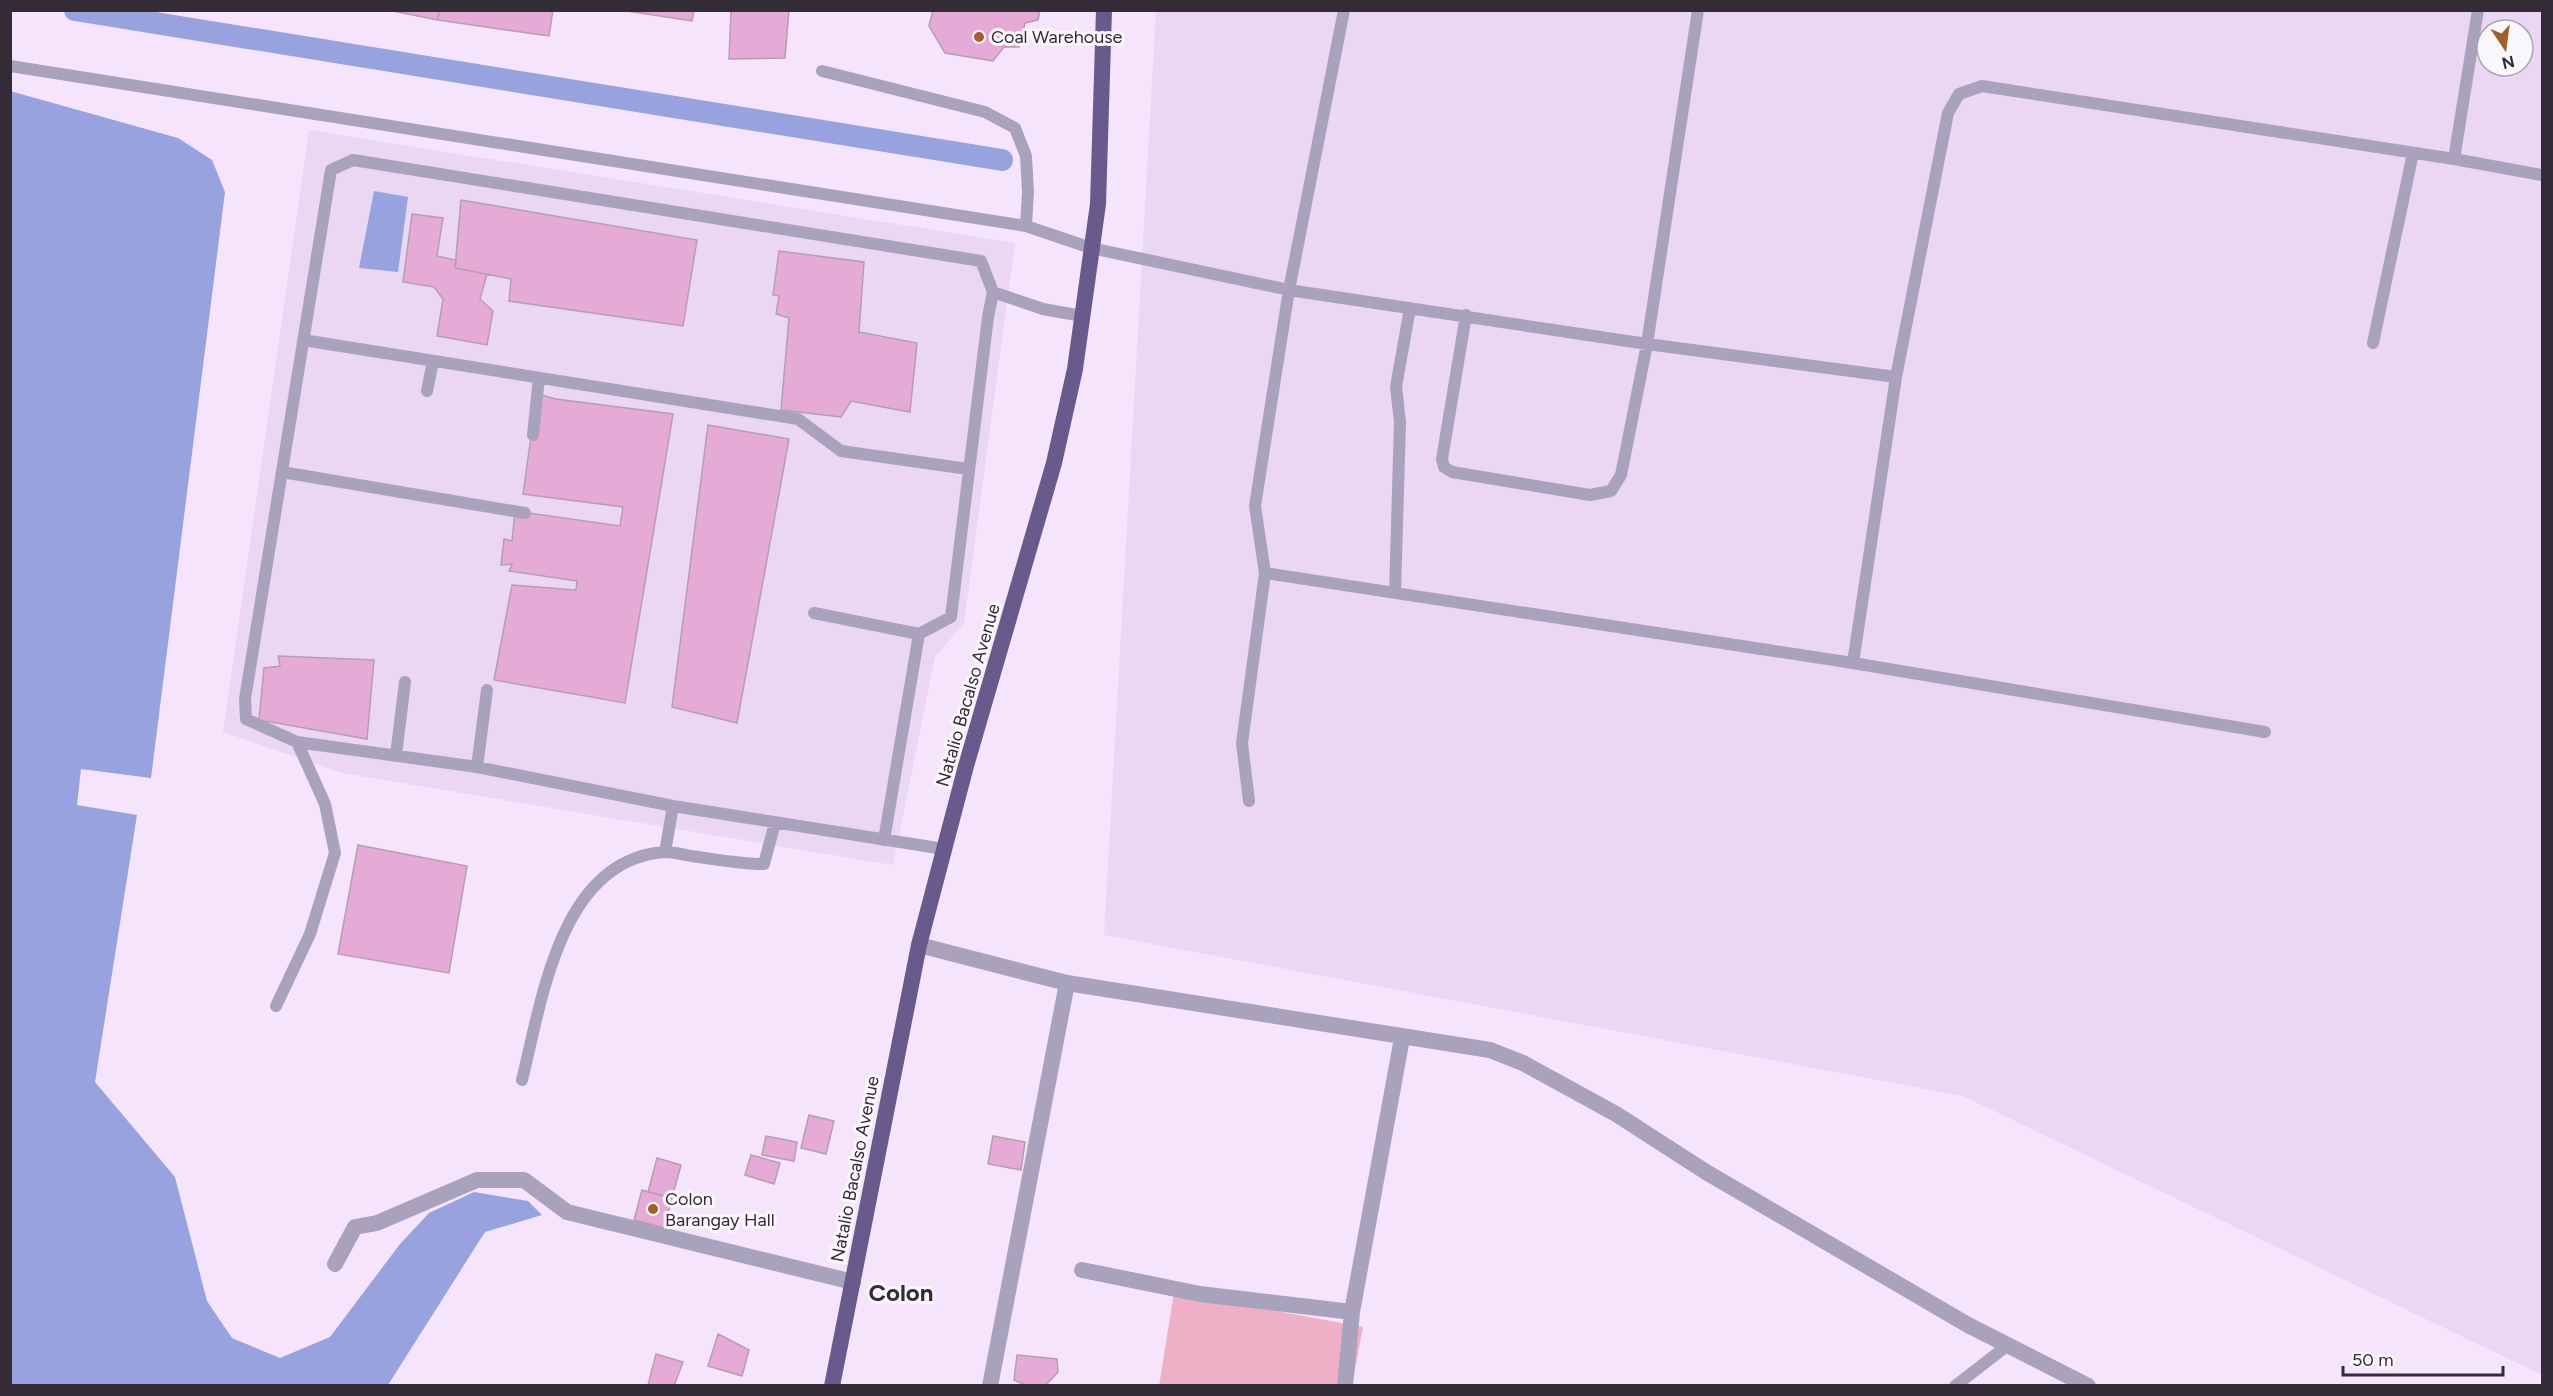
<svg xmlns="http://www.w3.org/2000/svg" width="2553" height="1396" font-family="Figtree,sans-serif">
<rect width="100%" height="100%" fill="#f6e4fd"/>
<path fill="#ebd6f4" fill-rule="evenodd" d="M1156,11H2542V1375L1963,1096L1104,935ZM2487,30H2523V66H2487Z
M309,130L1015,243L964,623L935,657L893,865L342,773L223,732Z"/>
<path fill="#eeb0c7" d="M1174,1292L1363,1327L1352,1385L1159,1386Z"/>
<path fill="#98a2de" d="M10,91L178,138L212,160L225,192L151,778L81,769L77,805L137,815L95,1082L175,1177L207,1301L232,1338L280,1358L330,1337L400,1244L429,1213L474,1192L528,1201L542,1215L485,1232L388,1385H11Z
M374,191L408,197L398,272L359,268Z"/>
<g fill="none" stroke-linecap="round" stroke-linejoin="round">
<path stroke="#98a2de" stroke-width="22" d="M75,10L1002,160"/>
</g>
<path fill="#e5abd6" stroke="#b69daf" stroke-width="1.5" d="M388,10H440L437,20Z
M440,10H553L549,36L437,20Z
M620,10H694L692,21Z
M731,10H789L785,58L729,59Z
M933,10H1040L1038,20L1025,23L1019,47H1004L993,61L945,53L929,26Z
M461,200L697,240L683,326L509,301L511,279L455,268Z
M412,214L443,218L437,256L456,260L455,268L487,274L480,299L493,311L487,345L437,336L443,299L434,287L403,282Z
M779,251L864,262L859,332L917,343L910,412L851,401L841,417L781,410L789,318L776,314L779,296L773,295Z
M537,394L556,399L673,414L625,703L494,680L512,585L576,590L577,581L509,571L512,564L501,565L504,539L512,541L515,511L620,526L623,507L523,494Z
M708,425L789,439L737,723L672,707Z
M278,656L374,660L367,739L259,720L264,668L280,666Z
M358,845L467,866L449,973L338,954Z
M809,1115L834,1121L826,1154L801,1148Z
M766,1136L797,1142L794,1161L762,1155Z
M993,1136L1025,1142L1021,1170L988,1164Z
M751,1155L780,1163L774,1184L745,1175Z
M657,1158L681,1165L672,1198L648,1192Z
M642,1190L672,1198L664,1228L634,1220Z
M718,1334L749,1350L742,1376L708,1366Z
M656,1354L683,1362L674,1386L648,1385Z
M1017,1355L1057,1359L1058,1372L1045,1386H1027L1014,1380Z"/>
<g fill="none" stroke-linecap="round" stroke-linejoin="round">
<path stroke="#a9a2bd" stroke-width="12" d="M1344,10L1289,290L1255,506L1265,573L1853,663L2265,732
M10,66L1026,226L1091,248L1289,290L1647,344L1896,377
M822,71L985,112L1015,128L1026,156L1028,192L1026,226
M2454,159L2478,10
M1466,315L1442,459L1444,467L1452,472L1590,495L1611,491L1621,475L1647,344L1698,10
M303,340L798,419L841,451L968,469
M2373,343L2413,153
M427,391L433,361
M533,435L539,378
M282,472L525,513
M1395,593L1400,422L1396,387L1410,308
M814,613L919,634L951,617L988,317L993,292
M1853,663L1896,377L1948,113L1959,94L1982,86L2454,159L2542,175
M396,755L405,682
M477,767L487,690
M1249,801L1242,743L1265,573
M884,840L919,634
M944,849L673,806L477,767L297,742L246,719L245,699L331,170L353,160L981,261L993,292L1043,309L1082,316
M665,852L673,806
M276,1006L310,934L335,853L325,804L297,742
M522,1080C542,1000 560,860 664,852C672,852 682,854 691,856C715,859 739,864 764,864L775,823
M1955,1386L2008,1345"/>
<path stroke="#a9a2bd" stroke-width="16" d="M919,945L1067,983L1490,1050L1523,1063L1616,1114L1706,1172L1968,1325L2088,1386
M335,1264L355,1227L377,1223L477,1180H524L567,1212L853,1282
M1082,1270L1200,1294L1352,1312
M990,1386L1067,983
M1345,1386L1352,1312L1402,1038"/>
<path stroke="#685a8c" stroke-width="16" d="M832,1386L919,945L966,766L1054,463L1075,369L1098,204L1104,10"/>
</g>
<g fill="#a25f2e" stroke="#faf7fc" stroke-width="2">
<circle cx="979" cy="37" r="6"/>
<circle cx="653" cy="1209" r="6"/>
</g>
<g text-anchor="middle" stroke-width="6" stroke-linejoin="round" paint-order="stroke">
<g font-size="18" fill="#332c36" stroke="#faf7fc" text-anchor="start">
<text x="991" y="43">Coal Warehouse</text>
<text x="665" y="1205">Colon<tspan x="665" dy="21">Barangay Hall</tspan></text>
</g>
<g font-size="18" fill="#332c36" stroke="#faf7fc">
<text transform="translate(968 695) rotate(-74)" y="6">Natalio Bacalso Avenue</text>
<text transform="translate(855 1169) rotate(-79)" y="6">Natalio Bacalso Avenue</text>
</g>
<g font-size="24" font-weight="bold" fill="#332c36" stroke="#faf7fc">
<text x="901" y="1301">Colon</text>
</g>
</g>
<rect width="2553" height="1396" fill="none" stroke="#332c36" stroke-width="24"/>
<g transform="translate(2505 48) rotate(167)"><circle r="28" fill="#faf7fc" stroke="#aaa6ad" stroke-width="1.5"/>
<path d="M0-4.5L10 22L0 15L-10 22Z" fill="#a25f2e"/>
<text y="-9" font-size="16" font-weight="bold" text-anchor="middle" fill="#332c36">N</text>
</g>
<path d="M2343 1366v9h160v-9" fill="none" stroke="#332c36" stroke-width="3"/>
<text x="2352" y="1366" font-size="18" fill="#332c36" stroke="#faf7fc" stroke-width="4.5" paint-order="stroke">50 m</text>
</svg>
